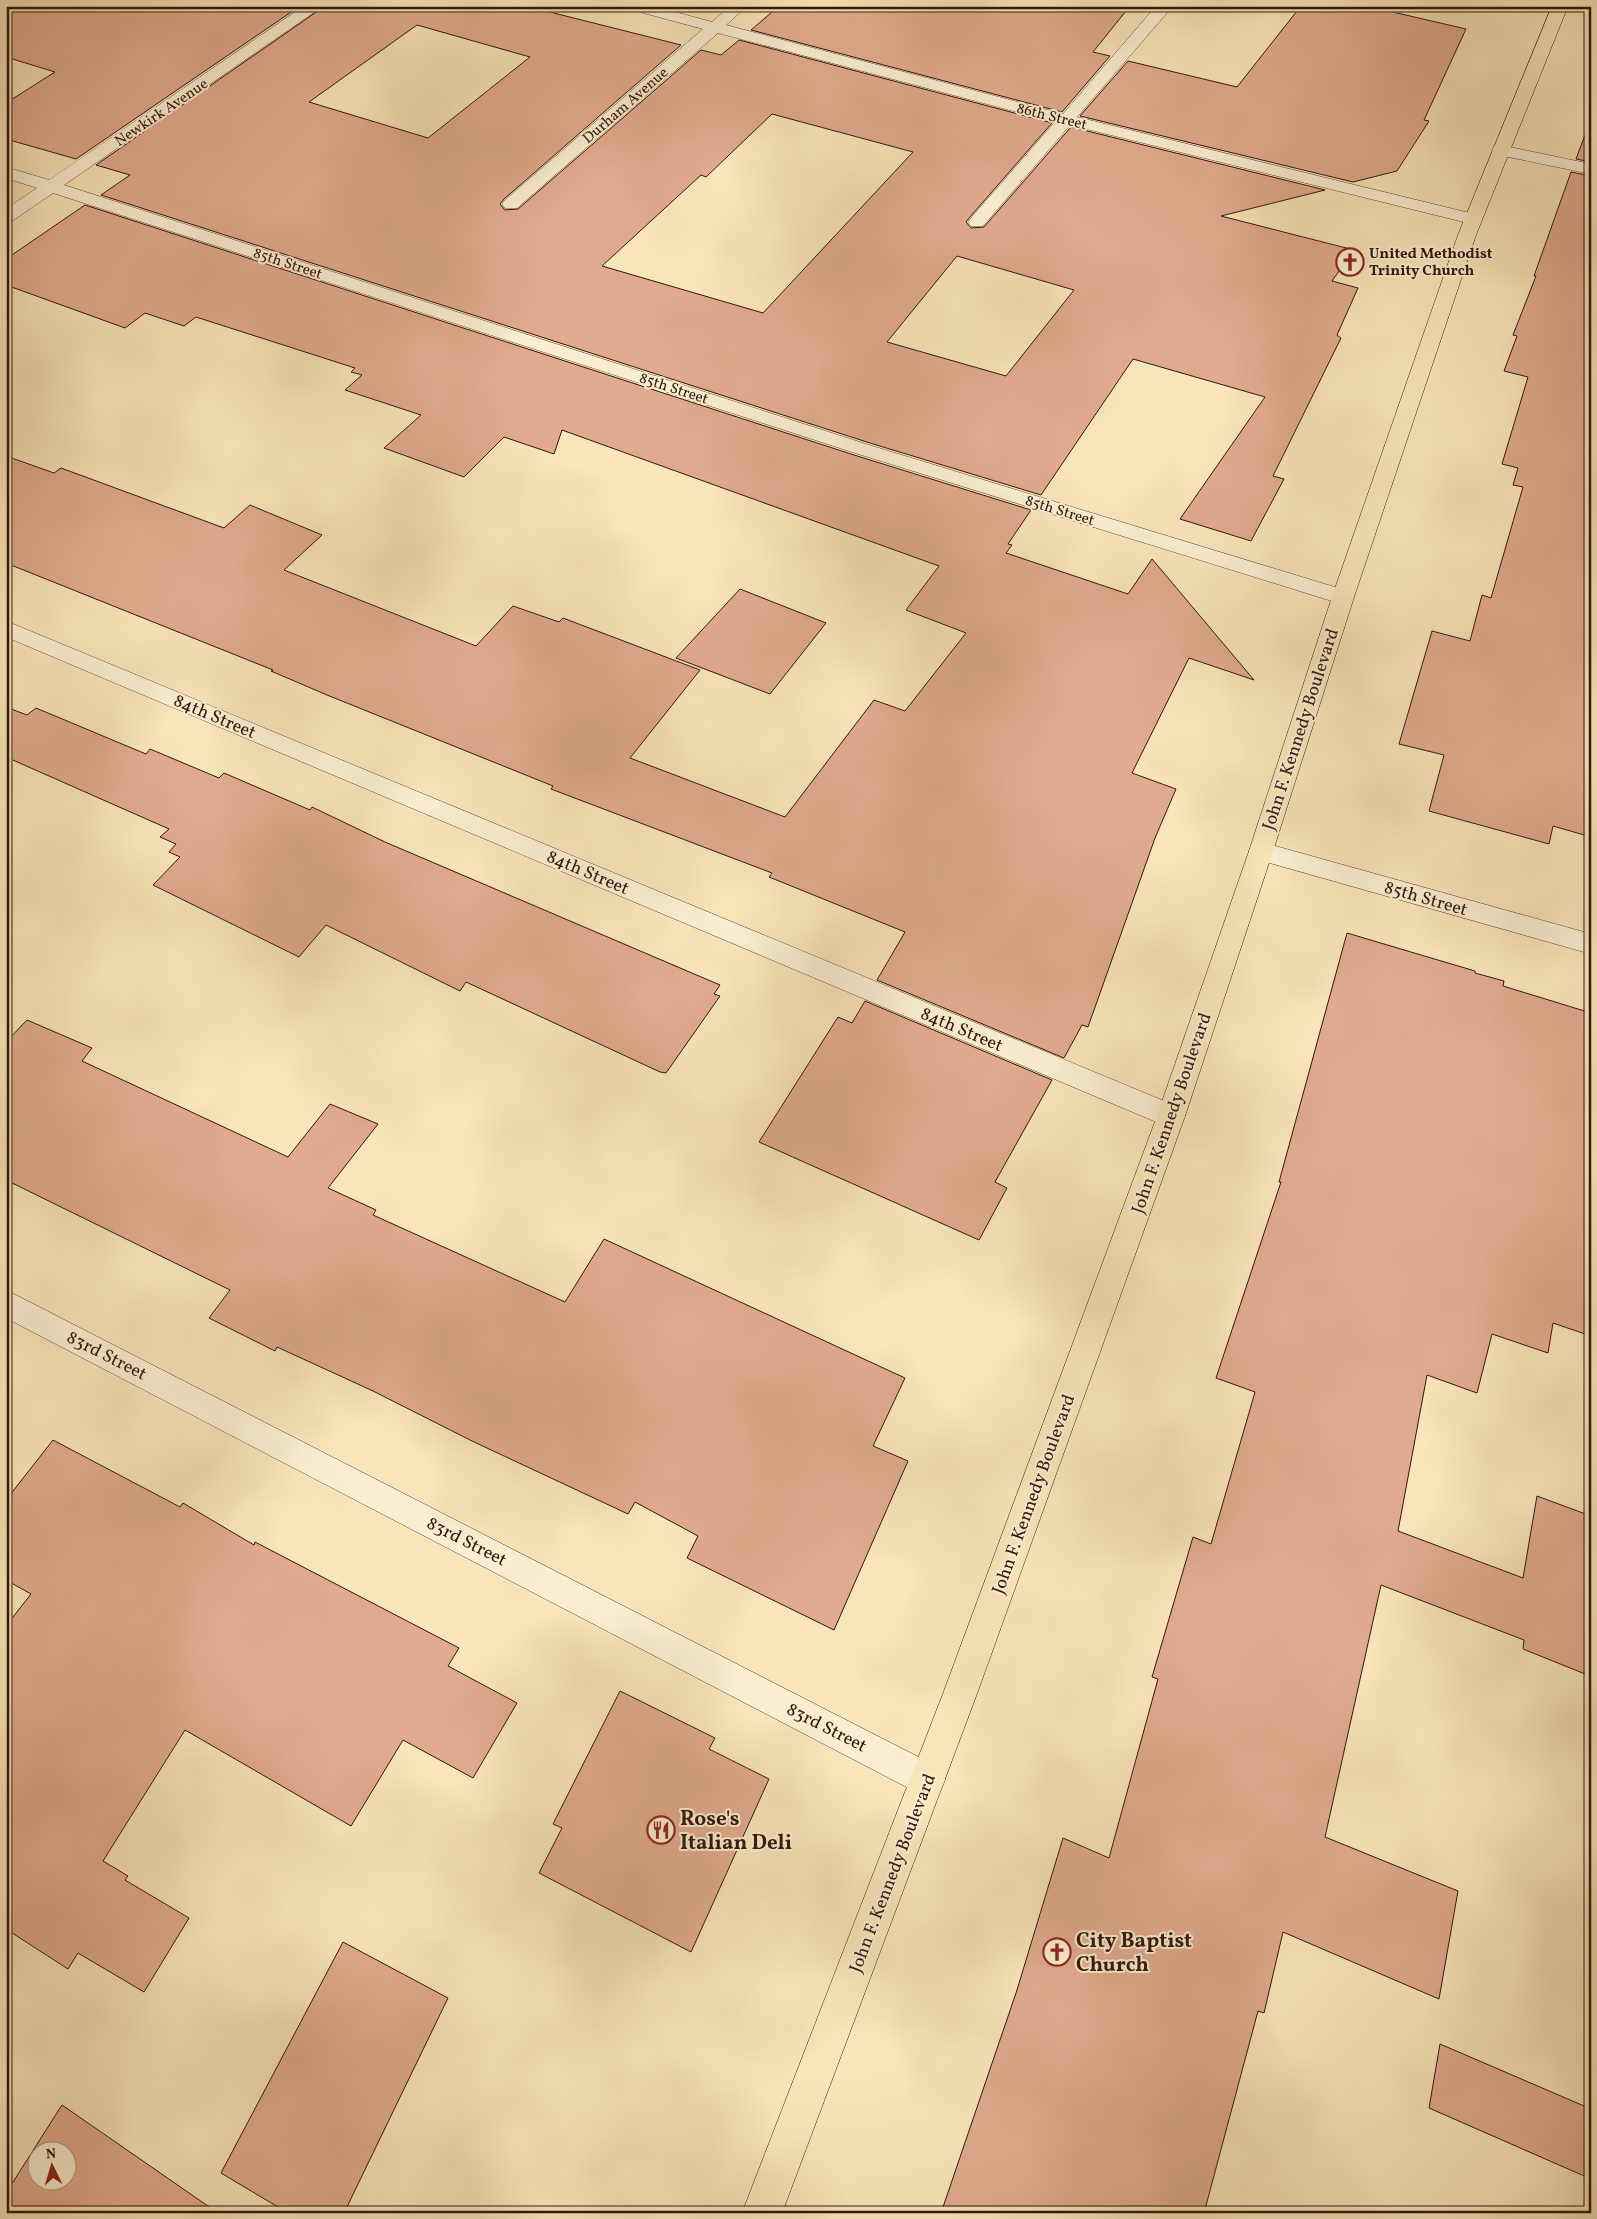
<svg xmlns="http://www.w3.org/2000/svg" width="1597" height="2219" font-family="Vollkorn,serif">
<rect width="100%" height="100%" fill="#f8e5b9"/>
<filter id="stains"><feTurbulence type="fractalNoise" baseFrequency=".004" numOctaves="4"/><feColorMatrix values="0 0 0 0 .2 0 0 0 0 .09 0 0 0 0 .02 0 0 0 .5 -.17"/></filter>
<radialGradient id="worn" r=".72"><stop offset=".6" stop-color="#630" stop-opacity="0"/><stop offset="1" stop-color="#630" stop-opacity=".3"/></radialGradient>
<path fill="#e0aa8e" stroke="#33160b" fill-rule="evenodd" d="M6,6H300L76,159L6,139V103L55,72L6,57Z
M325,6H526L681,45L504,199L500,204L505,210L518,209L701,50L721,55L739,40L1052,123L970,217L966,222L971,228L984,227L1071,127L1325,190L1221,216L1354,250L1332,281L1358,288L1337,335L1341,338L1273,476L1284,479L1251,541L1180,519L1265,397L1133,359L1041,495L870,443L101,195L130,175L96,165ZM417,25L530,57L428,138L309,102ZM772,114L913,152L763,313L602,266L701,175L706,177ZM957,256L1074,290L1006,376L887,342Z
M779,6H1130L1093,52L1110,56L1062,112L751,30Z
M1301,6H1367L1466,29L1424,120L1429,121L1397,171L1353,182L1080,116L1128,61L1237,87Z
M1585,135L1591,136V162L1576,159Z
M1571,172L1591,176V837L1553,826L1549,844L1429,811L1444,755L1399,744L1432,631L1470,641L1482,595L1491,598L1523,487L1513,485L1518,468L1502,464L1528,377L1504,371L1517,336L1513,335L1536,276H1534Z
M85,205L854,455L1031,510L1008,544L1012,545L1006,553L1128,594L1152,559L1254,680L1189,658L1132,773L1176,789L1155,838L1088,1027L1082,1025L1064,1058L877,980L905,932L769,877L772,873L551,789L553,786L327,695L271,671L273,670L6,563V456L54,473L61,468L224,528L250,505L322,535L284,570L476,646L513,606L559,622L563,618L700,670L630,758L785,817L874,700L905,711L966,633L906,610L939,566L562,430L554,454L504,437L464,477L384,448L421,415L345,390L362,375L351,372L355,368L196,317L184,326L145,313L125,328L6,285V259Z
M740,589L826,623L770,694L676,658Z
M6,707L27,715L36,708L146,754L150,749L219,778L224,773L310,810L312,807L385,842L720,985L714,994L720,996L666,1073L660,1072L466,982L460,991L326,925L299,957L153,885L180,857L169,852L176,844L160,837L169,829L6,757Z
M1347,933L1475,971V973L1504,981L1503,986L1591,1013V1336L1553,1323L1548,1353L1492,1334L1477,1393L1427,1375L1398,1531L1523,1578L1537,1496L1591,1516V1634L1585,1674L1523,1649L1524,1640L1381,1585L1325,1837L1458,1891L1439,1999L1283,1932L1264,2013L1258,2011L1204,2213H941L1017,1990L1063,1838L1109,1858L1158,1679L1152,1677L1193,1537L1211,1544L1255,1392L1216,1378L1281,1182H1279Z
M865,1001L1052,1080L995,1182L1007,1188L979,1240L759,1142L838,1017L852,1023Z
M27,1020L92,1048L82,1061L288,1157L330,1104L378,1124L328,1188L376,1210L373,1215L565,1302L604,1239L905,1378L873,1446L908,1461L834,1630L687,1558L698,1536L635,1502L628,1514L472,1441L373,1391L277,1347L275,1351L209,1318L230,1290L6,1180V1042Z
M53,1440L180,1507L183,1503L254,1545L255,1542L459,1648L448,1666L517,1703L473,1778L403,1740L351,1826L185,1730L103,1861L128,1876L125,1880L189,1918L144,1992L78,1953L68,1969L6,1929V1626L31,1594L6,1580V1500Z
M620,1691L715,1738L709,1749L769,1779L691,1952L539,1873L562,1828L553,1824Z
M343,1942L448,1998L344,2213H288L221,2173Z
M1440,2044L1591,2109V2179L1429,2108Z
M62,2105L218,2213H6V2193ZM38,2152H68V2182H38Z"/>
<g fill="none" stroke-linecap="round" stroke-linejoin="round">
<g stroke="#644a36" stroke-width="1">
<path id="street" d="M304,6H323L64,185L869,445L1351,592L1354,597L1351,602L1343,604L1335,602L855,453L53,193L12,221L6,222V209L37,188L6,178V167L49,180Z
M626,6H653L712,22L730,6H747L726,25L1063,114L1156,6H1173L1077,117L1478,215L1481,219L1478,223L1472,224L1070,125L983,226H971L968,222L971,218L1055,122L718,33L517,208H505L502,204L505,200L703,29L629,9Z
M1500,145L1591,164V174L1494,154L1492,150L1494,146Z
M6,621L1181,1108L1185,1116L1181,1124L1171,1128L1161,1124L6,637Z
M1261,842L1591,934V954L1252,858L1249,851L1252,844Z
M6,1290L940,1768L945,1780L940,1792L928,1797L916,1792L6,1318Z"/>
</g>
<g stroke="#33160b" stroke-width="1">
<path id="primary" d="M1552,6H1568L1476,235L1354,597L1273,851L1185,1116L978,1691L782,2213H742L944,1691L1157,1116L1249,851L1332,597L1458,235Z"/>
</g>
<use href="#street" fill="#faeed2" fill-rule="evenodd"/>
<use href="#primary" fill="#f8e5b9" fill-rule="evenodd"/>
</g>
<defs>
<g id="church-ring" transform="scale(1.4375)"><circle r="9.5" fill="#faeed2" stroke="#8f2418" stroke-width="1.5"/><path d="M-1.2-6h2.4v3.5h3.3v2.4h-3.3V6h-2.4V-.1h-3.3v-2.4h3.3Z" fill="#8f2418"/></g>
<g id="restaurant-ring" transform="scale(1.4375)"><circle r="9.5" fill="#faeed2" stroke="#8f2418" stroke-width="1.5"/><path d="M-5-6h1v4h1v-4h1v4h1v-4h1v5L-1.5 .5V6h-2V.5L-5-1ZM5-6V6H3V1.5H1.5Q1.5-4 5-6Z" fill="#8f2418"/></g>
</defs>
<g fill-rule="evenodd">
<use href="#church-ring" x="1350" y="262"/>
<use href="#restaurant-ring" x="661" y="1830"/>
<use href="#church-ring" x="1057" y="1952"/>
</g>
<g text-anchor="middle" stroke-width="4" stroke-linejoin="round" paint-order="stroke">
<g font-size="15" fill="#33160b" stroke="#faeed2">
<text transform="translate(625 105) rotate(-41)" y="5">Durham Avenue</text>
<text transform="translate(161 112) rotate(-34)" y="5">Newkirk Avenue</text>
<text transform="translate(1052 116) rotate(14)" y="5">86th Street</text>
<text transform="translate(288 263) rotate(18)" y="5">85th Street</text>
<text transform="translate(674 388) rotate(18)" y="5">85th Street</text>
<text transform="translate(1060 510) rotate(17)" y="5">85th Street</text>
</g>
<g font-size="15" font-weight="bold" fill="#33160b" stroke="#faeed2" text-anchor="start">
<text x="1369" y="258">United Methodist<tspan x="1369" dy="17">Trinity Church</tspan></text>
</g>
<g font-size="18" fill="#33160b" stroke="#faeed2">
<text transform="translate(215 716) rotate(23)" y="6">84th Street</text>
<text transform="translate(1300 729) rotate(-72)" y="6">John F. Kennedy Boulevard</text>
<text transform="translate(588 872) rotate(23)" y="6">84th Street</text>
<text transform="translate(1426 898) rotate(16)" y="6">85th Street</text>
<text transform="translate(962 1029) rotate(23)" y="6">84th Street</text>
<text transform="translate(1171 1113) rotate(-71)" y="6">John F. Kennedy Boulevard</text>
<text transform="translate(107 1355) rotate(27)" y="6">83rd Street</text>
<text transform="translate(1033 1494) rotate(-70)" y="6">John F. Kennedy Boulevard</text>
<text transform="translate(467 1541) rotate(27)" y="6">83rd Street</text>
<text transform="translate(827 1727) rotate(27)" y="6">83rd Street</text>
<text transform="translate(892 1873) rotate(-69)" y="6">John F. Kennedy Boulevard</text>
</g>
<g font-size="21" font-weight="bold" fill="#33160b" stroke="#faeed2" text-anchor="start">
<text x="680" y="1825">Rose's<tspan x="680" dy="24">Italian Deli</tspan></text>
<text x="1076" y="1947">City Baptist<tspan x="1076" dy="24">Church</tspan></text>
</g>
</g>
<rect width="1597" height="2219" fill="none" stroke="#f8e5b9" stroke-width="25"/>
<rect x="8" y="8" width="1582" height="2204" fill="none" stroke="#33160b" stroke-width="2.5"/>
<rect x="12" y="12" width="1572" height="2194" fill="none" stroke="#33160b"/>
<g transform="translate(52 2166) rotate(355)"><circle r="24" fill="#faeed2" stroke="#aa9882"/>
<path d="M0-4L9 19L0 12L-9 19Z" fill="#8f2418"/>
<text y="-8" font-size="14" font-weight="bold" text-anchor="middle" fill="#33160b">N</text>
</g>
<rect width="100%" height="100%" filter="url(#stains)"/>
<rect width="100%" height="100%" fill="url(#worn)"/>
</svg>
